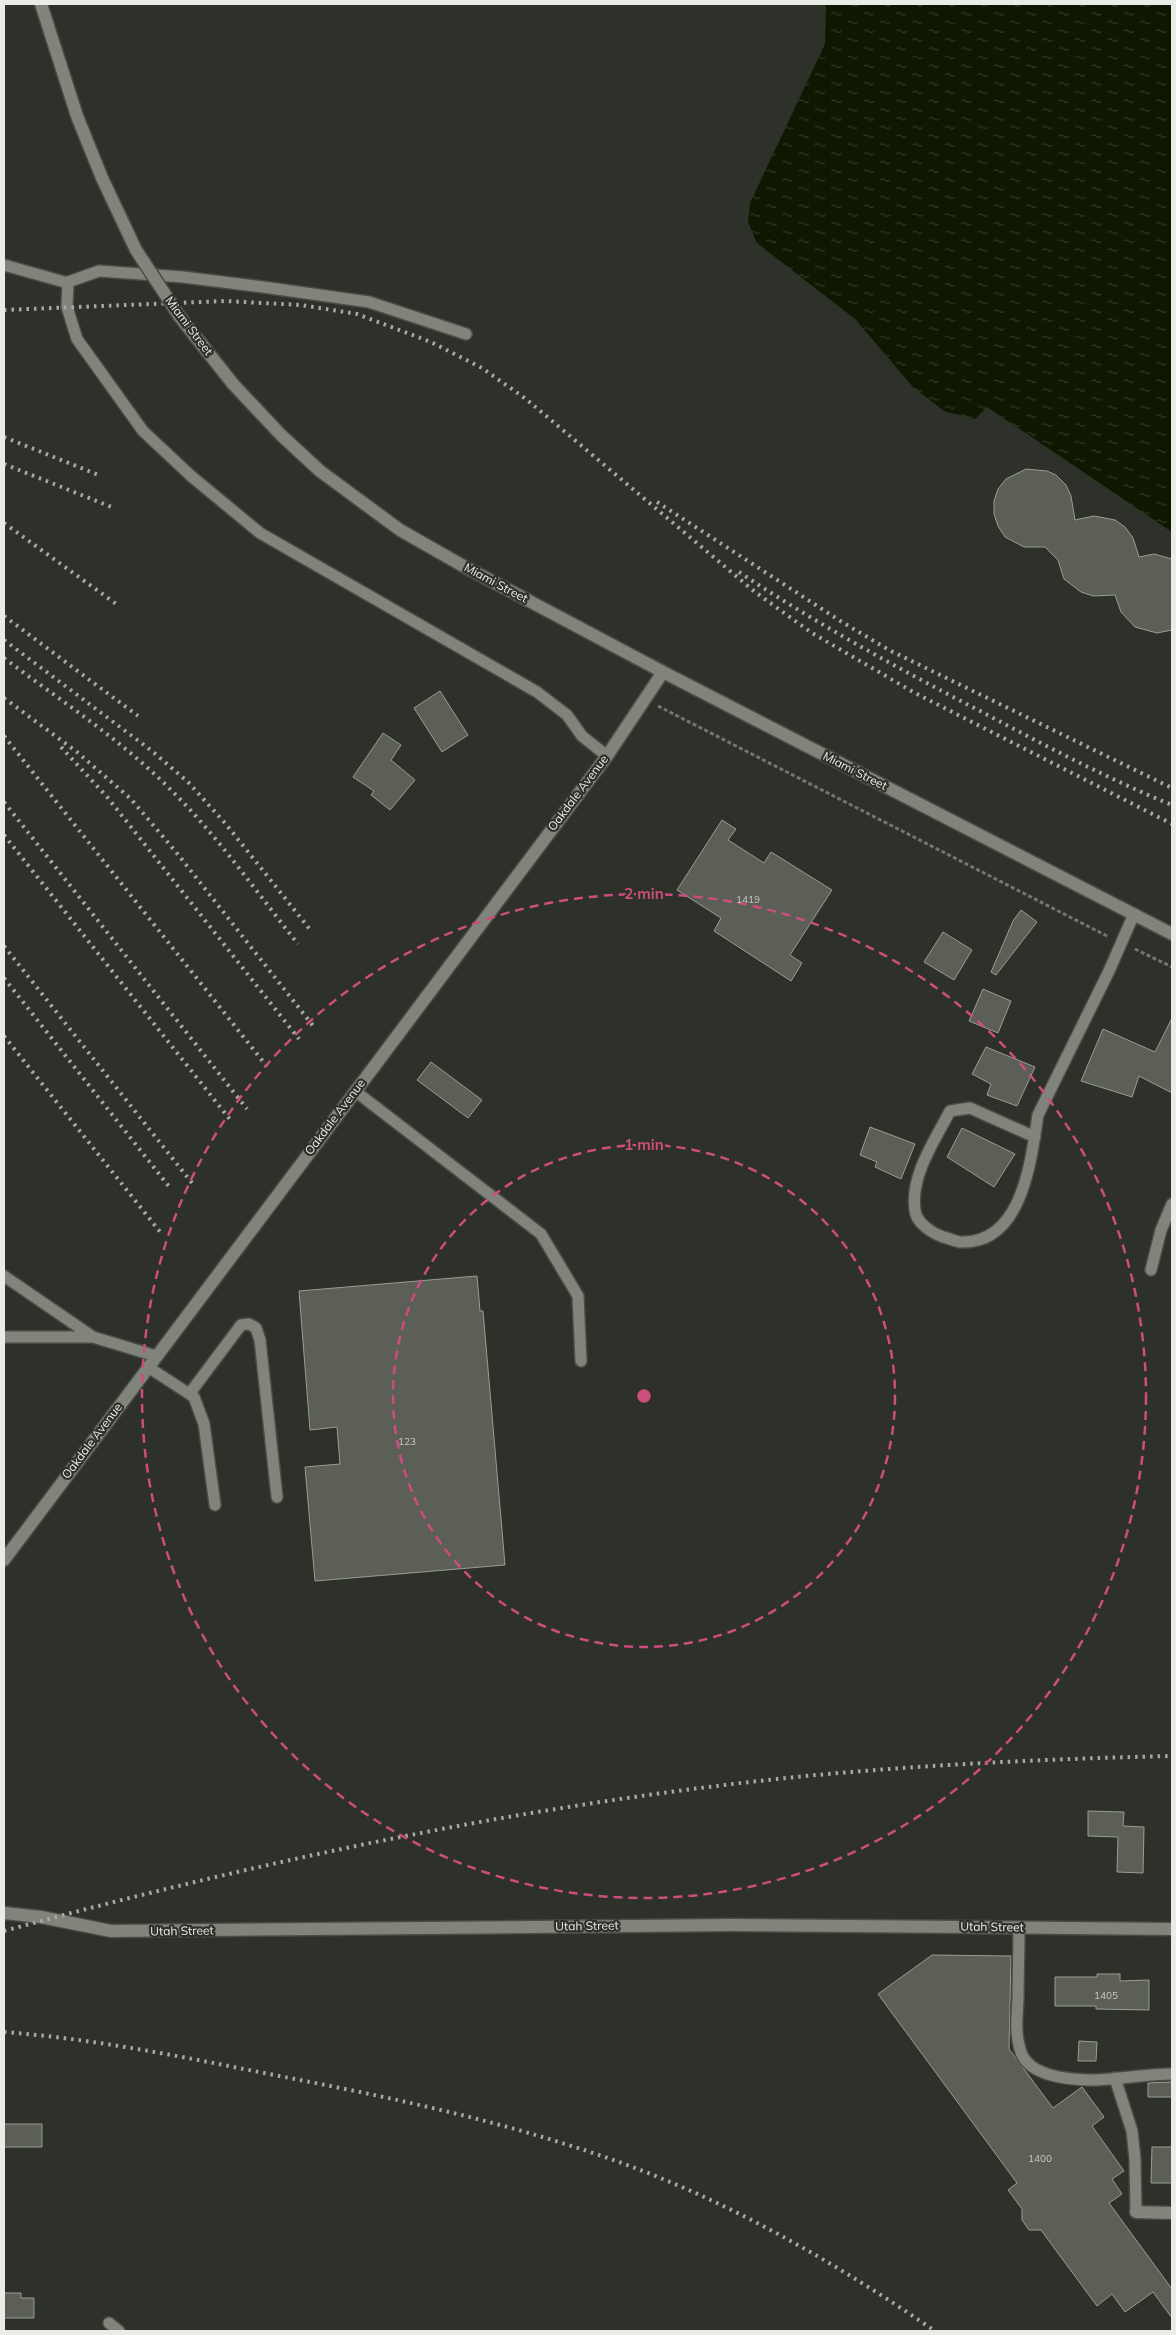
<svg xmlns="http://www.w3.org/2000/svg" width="1176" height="2335" font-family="Mulish,sans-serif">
<defs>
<pattern id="water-ripples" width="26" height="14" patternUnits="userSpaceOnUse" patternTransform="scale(1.25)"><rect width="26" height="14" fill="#0e1800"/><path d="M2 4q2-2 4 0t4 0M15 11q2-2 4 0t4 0" fill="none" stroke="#313a25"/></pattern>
</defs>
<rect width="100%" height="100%" fill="#2e3129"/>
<path fill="url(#water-ripples)" d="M826,4H1172V532L987,407L975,419L944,411L913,387L855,319L757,243L748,222L750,203L825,44Z"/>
<path fill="#5b5f56" stroke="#999e93" d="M1026,469L1047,471L1056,475L1066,485L1071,496L1075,520L1094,516L1115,520L1125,527L1133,538L1139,557L1154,554L1172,559V630L1157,633L1135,627L1121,612L1115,595L1093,596L1081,592L1064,579L1058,560L1045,547H1024L1005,537L998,526L994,514V501L998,489L1006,479Z
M440,691L468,735L442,752L414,708Z
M383,733L401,745L391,760L415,780L390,810L371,795L374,791L353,777Z
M722,820L736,829L728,840L764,863L771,852L832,890L790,955L802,963L791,981L714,931L721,918L677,890Z
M1021,910L1037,922L996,975L991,972L1013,921Z
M943,932L972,950L954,980L924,962Z
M983,989L1011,1001L998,1033L969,1021Z
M1172,1018V1093L1139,1076L1132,1097L1081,1081L1103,1029L1155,1052Z
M986,1047L1035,1067L1017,1106L987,1095L991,1084L972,1074Z
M431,1062L482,1100L468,1118L417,1080Z
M870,1127L915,1144L901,1179L875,1167L877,1162L860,1155Z
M962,1128L1015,1154L994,1187L947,1157Z
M477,1276L480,1311H483L505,1565L315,1581L305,1467L340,1464L337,1427L310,1430L299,1291Z
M1088,1811L1124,1812L1123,1826L1144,1827L1143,1873L1117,1872L1118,1837L1088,1836Z
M932,1955L1011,1956L1009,2049L1053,2108L1082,2087L1104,2117L1092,2126L1124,2171L1112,2179L1122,2194L1109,2203L1172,2289V2318L1153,2292L1125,2312L1112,2294L1097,2306L1041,2230H1029L1022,2220V2209L1008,2190L1017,2183L878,1994Z
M1097,1974H1120V1981L1149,1980V2010L1096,2009V2006H1055V1977H1097Z
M1079,2041L1097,2042L1096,2061H1078Z
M1172,2082V2097H1148V2083Z
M4,2124H42V2147H4Z
M1152,2147H1172V2183H1151Z
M4,2293H21V2298H34V2318H4Z"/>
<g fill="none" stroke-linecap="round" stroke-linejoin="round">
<g stroke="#494c45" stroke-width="14">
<path id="service" d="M4,265L68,283
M466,334L369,302L263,287L183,277L99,271L68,282L67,307L77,339L143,431L191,476L260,533L537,692L567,715L582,736L607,756
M355,1091L541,1234L578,1296L581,1361
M1035,1137L970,1108L950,1111C935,1140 910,1176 915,1210C916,1223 932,1233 943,1237C949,1238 956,1242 961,1242C1023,1244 1031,1159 1038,1115L1109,971L1134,914
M1151,1270L1161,1230L1172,1204
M4,1276L93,1337
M4,1337H93L156,1356
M148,1367L194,1397L204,1424L215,1505
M190,1393L241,1325L249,1324L256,1328L260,1340L277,1497
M1019,1927C1019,1952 1018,1976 1018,2000C1017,2016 1015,2033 1020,2049C1027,2078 1073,2080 1096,2080C1122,2079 1146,2074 1172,2074
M1115,2078L1132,2131L1135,2159L1136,2212
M109,2323L119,2331"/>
</g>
<g stroke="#494c45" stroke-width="15">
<path id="minor" d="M4,1913L41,1917L111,1931L731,1925L1172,1929
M1136,2212L1172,2213"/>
</g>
<g stroke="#494c45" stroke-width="15">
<path id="tertiary" d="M4,1560L607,756L663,672"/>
</g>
<g stroke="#494c45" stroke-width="15">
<path id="secondary" d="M41,4L77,116L102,178
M233,384L281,435L320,471L400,530L465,567L663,672L1172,934"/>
</g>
<path stroke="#73766f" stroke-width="3" stroke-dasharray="4 2.5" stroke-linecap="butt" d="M658,706L1109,937
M1135,949L1172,967"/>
<use href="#service" stroke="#80847b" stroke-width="11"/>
<use href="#minor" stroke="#80847b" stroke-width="12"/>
<use href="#tertiary" stroke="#80847b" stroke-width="12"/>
<use href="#secondary" stroke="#80847b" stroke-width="12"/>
<path stroke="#a7a9a3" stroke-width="4" stroke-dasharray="2.5 5" stroke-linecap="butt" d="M4,310L225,301L301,305L357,314L431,342L482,368L526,399L755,592L812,633L915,693L1172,824
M4,437L101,476
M4,464L114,508
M657,502L842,622L889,650L1172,788
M4,523L119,606
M739,572C817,624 899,669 982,712C1044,745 1106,778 1172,805
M4,616L138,716
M4,640L152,751L188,782L225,823L312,932
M4,658C61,701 123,741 173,792C219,838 258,894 298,944
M4,698L77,752L131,799L176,852L314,1027
M4,736L269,1069
M61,747L108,798L299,1039
M4,802L247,1109
M4,835L232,1122
M4,946L192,1183
M4,978L171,1189
M4,1036L161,1233
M4,1931C260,1861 521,1806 786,1778C914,1765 1043,1759 1172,1756
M4,2032C95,2039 184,2057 274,2075C389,2097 504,2121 616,2161C729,2201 836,2263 935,2331"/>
<g stroke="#494c45" stroke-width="15" stroke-linecap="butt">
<path id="secondary-bridge" d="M102,178L136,250L180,317L233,384"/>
</g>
<use href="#secondary-bridge" stroke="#80847b" stroke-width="12"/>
</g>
<g fill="none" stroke="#cc4d7e" stroke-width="2.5" stroke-dasharray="9 6">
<circle cx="644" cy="1396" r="251"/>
<circle cx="644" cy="1396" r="502"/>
</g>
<g text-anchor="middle" stroke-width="4.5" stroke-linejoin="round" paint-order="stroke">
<g font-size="10" fill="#c6c9c3">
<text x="748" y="903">1419</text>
<text x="407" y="1445">123</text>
<text x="1106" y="1999">1405</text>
<text x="1040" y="2162">1400</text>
</g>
<g font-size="12" fill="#eaece7" stroke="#2e3129">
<text transform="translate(189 326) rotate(53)" y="4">Miami Street</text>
<text transform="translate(496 583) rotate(28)" y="4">Miami Street</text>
<text transform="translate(855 771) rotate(27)" y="4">Miami Street</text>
<text transform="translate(578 793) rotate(-53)" y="4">Oakdale Avenue</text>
<text transform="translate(335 1117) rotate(-53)" y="4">Oakdale Avenue</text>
<text transform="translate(92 1441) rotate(-53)" y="4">Oakdale Avenue</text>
<text transform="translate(587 1926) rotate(-1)" y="4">Utah Street</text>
<text transform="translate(992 1927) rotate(1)" y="4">Utah Street</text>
<text transform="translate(182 1931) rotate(-1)" y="4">Utah Street</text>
</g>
</g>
<circle cx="644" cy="1396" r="8" fill="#cc4d7e" stroke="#2e3129" stroke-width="2.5"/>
<g font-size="15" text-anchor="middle" font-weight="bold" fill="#cc4d7e" stroke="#2e3129" stroke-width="4.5" stroke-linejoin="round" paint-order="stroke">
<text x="644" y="899">2 min</text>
<text x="644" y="1150">1 min</text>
</g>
<rect width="1176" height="2335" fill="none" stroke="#eaece7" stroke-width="10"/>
</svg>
